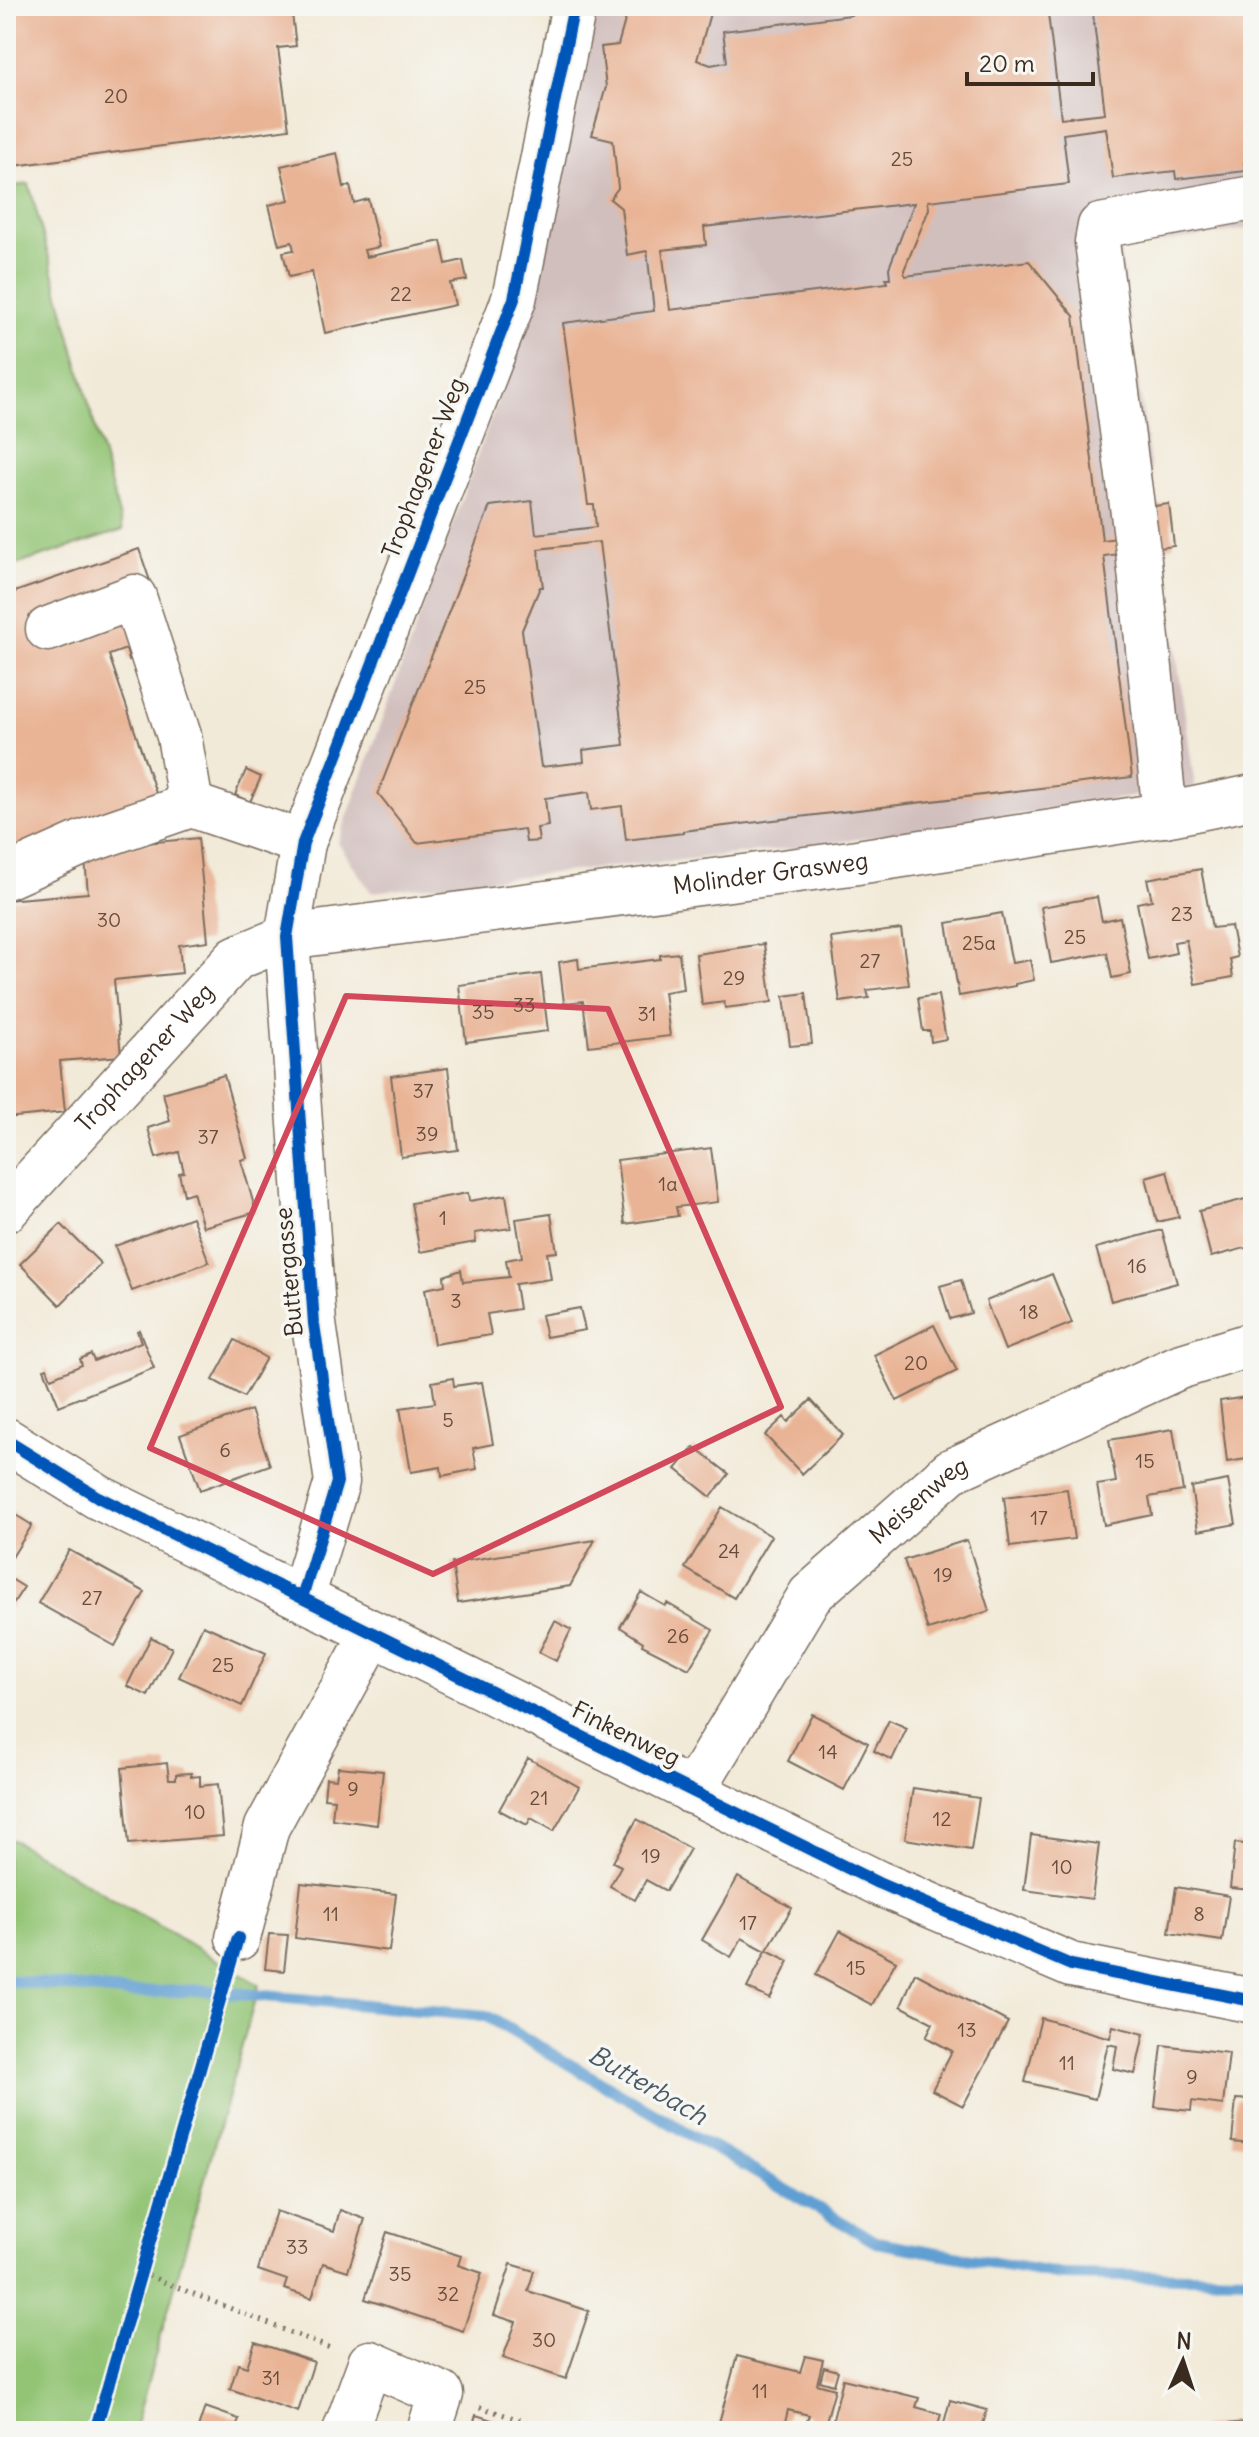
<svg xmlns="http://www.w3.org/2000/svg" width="1259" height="2437" font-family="Delius,sans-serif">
<rect width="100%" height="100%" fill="#f6f6f2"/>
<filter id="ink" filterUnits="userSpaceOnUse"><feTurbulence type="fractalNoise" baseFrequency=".0125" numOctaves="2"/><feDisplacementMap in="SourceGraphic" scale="16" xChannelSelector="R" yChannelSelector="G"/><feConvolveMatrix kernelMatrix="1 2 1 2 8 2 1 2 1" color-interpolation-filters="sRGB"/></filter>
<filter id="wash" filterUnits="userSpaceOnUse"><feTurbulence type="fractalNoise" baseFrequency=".006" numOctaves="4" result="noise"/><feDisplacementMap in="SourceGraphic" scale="32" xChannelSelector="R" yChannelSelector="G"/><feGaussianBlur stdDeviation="1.8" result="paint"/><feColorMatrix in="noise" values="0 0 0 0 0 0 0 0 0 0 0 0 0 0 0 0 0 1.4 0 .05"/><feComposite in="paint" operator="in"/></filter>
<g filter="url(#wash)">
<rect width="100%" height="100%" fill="#f2ead8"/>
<path fill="#d1bfbe" d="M595,6H1253V228L1120,249L1195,787L806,847L371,892L338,843L534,299Z"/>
<path fill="#93c474" stroke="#677749" stroke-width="2" d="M29,184L123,530L6,568V187Z
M6,1840H13L259,1985L134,2431H6Z"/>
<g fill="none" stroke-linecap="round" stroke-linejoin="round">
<path stroke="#609fd2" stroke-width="12" d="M6,1980L130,1993L200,1990L486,2016L876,2242L1062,2275L1253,2278"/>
</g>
<g id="blocks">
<path fill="#e9b495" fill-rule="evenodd" d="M6,6H291L296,46L278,48L289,129L6,167Z
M629,6H712L697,60L711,65L727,62L723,31L851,15L850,6H1047L1061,118L1105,113L1092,6H1253V162L1244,163L1246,171L1176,179L1175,171L1113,178L1106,128L1063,134L1069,184L928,201L929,209L904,270L905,276L1029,261L1074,316L1102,540L1151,534L1147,507L1169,504L1174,546L1104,556L1132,777L683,831V833L626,840L622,806L591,810L589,792L545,798L548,826L537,828L539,841L526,842L524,829L417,843L378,793L490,506L532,501L536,534L596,527L594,505H588L563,323L654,311L647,251L627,255L621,208L610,199L618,188L613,140L592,135L606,87L601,47L618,45ZM914,203L889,268L890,278H886L887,283L670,310L662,250L706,245L704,227ZM599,542L624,745L583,750L584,762L541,767L522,630L540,587H543L538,549Z
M337,153L344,187L350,186L354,203L368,199L379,247L364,250L366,257L441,241L446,264L463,260L467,280L450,283L455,305L325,333L312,272L289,277L283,252L294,250L292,242L279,245L269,205L289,200L281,166Z
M139,549L172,645L129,660L126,649L109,655L159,802L6,855V595Z
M246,770L261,777L250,802L235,795Z
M198,838L208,941L179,945L182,973L114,980L121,1056L60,1061L65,1112L6,1118V900L88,893L84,849Z
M1201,869L1212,928L1231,926L1237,957L1230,959L1233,977L1195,984L1186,940L1174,942L1176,953L1148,959L1137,903L1152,900L1147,879Z
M1097,897L1102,921L1120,917L1131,974L1112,978L1107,953L1051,963L1041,907Z
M1002,913L1012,963L1030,960L1034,980L1015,984V986L959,996L947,923Z
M901,929L909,985L867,990L869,998L840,1002L831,938Z
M764,944L772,1002L725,1008L724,1002L702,1005L696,954Z
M679,953L683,989L664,992L670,1036L589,1046L583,1001L564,1003L559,962L578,959L579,969L660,959V955Z
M541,974L548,1031L466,1042L459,985Z
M806,993L812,1044L790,1046L784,996Z
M938,995L946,1039L931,1042L930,1031H923L918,998Z
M448,1068L458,1150L401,1157L391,1076Z
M224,1075L247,1158L241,1160L256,1212L203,1227L193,1192L184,1195L179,1173L184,1172L179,1152L156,1158L148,1128L170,1121L163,1093Z
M711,1148L718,1202L676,1207L678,1216L625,1224L617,1160Z
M1167,1171L1179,1217L1157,1222L1146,1177Z
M468,1193L469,1201L506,1195L511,1228L475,1233L476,1242L420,1252L411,1203Z
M1253,1197V1246L1211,1257L1199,1211Z
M551,1214L557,1252L547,1253L551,1279L515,1284L519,1309L487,1314L491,1335L434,1344L425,1289L445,1285L444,1276L461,1270L463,1282L509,1277L506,1260L522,1257L516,1219Z
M192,1217L209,1262L132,1291L115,1246Z
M61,1224L101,1264L60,1305L20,1264Z
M1162,1230L1177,1283L1111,1301L1096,1248Z
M1052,1274L1072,1323L1005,1350L986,1301Z
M961,1280L971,1313L950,1319L940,1286Z
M580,1308L585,1330L546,1337L541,1315Z
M934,1325L957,1371L897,1401L874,1355Z
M139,1330L154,1368L59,1406L44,1369L47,1368L51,1378L82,1365L80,1359L91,1354L94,1361L141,1342L137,1331Z
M235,1340L266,1358L244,1397L213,1380Z
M453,1378L454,1386L482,1382L493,1444L473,1448L477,1469L442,1476L441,1467L411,1472L400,1408L435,1403L432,1382Z
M1253,1396V1458L1227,1462L1220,1401Z
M811,1400L843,1435L802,1474L765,1435L784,1417L788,1422Z
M251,1410L270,1465L200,1490L180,1435Z
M1173,1429L1183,1491L1149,1497L1152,1515L1104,1525L1097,1485L1116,1482L1109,1440Z
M694,1447L729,1474L711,1497L676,1469Z
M1228,1480L1236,1524L1198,1531L1191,1487Z
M1067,1489L1074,1539L1010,1547L1004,1497Z
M722,1507L771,1536L734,1598L685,1568Z
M6,1509L32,1525L6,1567Z
M595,1540L570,1586L458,1603L452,1563Z
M967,1540L989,1611L928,1630L904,1560Z
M69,1550L145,1592L115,1646L38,1603Z
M6,1576L24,1587L6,1614Z
M641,1592L665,1606L667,1603L713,1630L689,1669L642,1645L643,1642L620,1627Z
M555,1621L571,1630L556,1661L539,1652Z
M203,1625L266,1653L242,1706L179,1677Z
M151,1637L172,1648L148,1696L127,1686Z
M812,1714L868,1743L844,1790L788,1761Z
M889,1720L907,1728L892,1760L874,1751Z
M528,1758L579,1787L554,1831L531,1818L527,1825L499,1810Z
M167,1763L169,1779H176V1774L191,1773V1777L200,1776V1786L218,1784L223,1836L129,1844L122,1768Z
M338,1767L383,1771L377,1825L332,1819L334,1799L324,1798L326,1778L336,1779Z
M913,1788L979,1798L971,1850L905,1839Z
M637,1819L690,1849L666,1891L646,1880L635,1900L610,1886L621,1866L613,1862Z
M1031,1835L1099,1844L1092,1899L1024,1890Z
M1235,1843L1253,1845L1252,1890L1230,1888Z
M738,1877L792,1908L767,1950L789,1961L770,1999L747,1988L766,1951L742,1938L731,1957L702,1940Z
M301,1883L396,1894L389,1951L295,1938Z
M1176,1887L1229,1896L1222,1941L1169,1933Z
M840,1931L896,1961L872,2005L816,1975Z
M269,1934L288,1935L284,1971L265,1969Z
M915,1973L1008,2022L963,2106L932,2090L952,2051L926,2037L933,2023L901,2006Z
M1041,2018L1110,2038L1113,2026L1144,2034L1135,2074L1113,2069L1117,2046L1108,2044L1095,2099L1025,2082Z
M1162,2045L1229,2053L1223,2105L1192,2101L1191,2111L1155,2107Z
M1236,2099L1253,2100V2144L1232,2142Z
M340,2210L365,2219L348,2271L323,2263L312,2298L284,2289L287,2280L258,2270L276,2211L334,2231Z
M387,2232L461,2256L458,2265L482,2273L463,2331L365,2299Z
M511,2264L534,2271L528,2291L589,2311L566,2379L503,2358L516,2322L494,2315Z
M255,2342L314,2362L298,2412L230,2389L238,2364L247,2367Z
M737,2356L800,2372L805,2356L823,2360L817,2384L835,2389L825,2425L807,2421L809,2415L788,2410L783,2431L717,2430Z
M824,2367L838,2371L834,2385L820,2381Z
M843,2379L919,2398L916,2407L941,2414L936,2431H830Z
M950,2400L987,2410L982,2428L989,2431H942Z
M205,2407L239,2419L235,2431H197Z
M476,2415L523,2430V2431H471Z
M1253,2421V2431H1202V2427Z"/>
</g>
</g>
<g filter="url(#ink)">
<use href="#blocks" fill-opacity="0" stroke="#7b6d5f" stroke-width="2"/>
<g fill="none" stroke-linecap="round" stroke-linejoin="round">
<g stroke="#7b6d5f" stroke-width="47">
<g id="minor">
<path d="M48,629L134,597L179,736L191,805"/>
<path d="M1165,815L1138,551L1097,242L1100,226L1253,198"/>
<path d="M6,877L84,842L191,805L303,843"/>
<path id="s1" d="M6,1210L236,958L287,937L851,863L1175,813L1253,797"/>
<path d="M6,1440L98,1497L878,1883L1071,1965L1253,2001"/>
<path d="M302,1598L337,1482L314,1324L287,937L303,843L514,299L574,6"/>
<path id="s2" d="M692,1792L810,1595L951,1471L1179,1367L1253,1344"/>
<path d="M238,1938L267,1827L373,1633"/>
<path d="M345,2431L370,2363L441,2394L429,2431"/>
</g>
</g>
<path stroke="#7b6d5f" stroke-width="5" stroke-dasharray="2 6" stroke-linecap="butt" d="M141,2273L330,2348
M480,2407L554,2431"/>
<use href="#minor" stroke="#fff" stroke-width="44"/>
<g stroke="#f6f6f2" stroke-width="17">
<path id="cycleway" d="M6,1440L98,1497L878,1883L1071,1965L1253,2001
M302,1598L337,1482L314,1324L287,937L303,843L514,299L574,6
M95,2431L238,1938"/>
</g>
<use href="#cycleway" stroke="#0057b8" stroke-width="12"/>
</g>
</g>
<path fill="none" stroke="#d1495b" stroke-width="6" stroke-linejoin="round" d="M346,996L608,1009L781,1407L433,1574L150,1448Z"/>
<g text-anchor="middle" stroke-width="7" stroke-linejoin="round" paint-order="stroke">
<g font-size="20" fill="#664c3c">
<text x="116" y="103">20</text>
<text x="902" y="166">25</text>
<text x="401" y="301">22</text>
<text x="475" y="694">25</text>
<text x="1182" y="921">23</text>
<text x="109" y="927">30</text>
<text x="1075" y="944">25</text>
<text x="979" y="950">25a</text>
<text x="870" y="968">27</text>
<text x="734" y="985">29</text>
<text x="524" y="1012">33</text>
<text x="483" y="1019">35</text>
<text x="647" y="1021">31</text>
<text x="423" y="1098">37</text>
<text x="427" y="1141">39</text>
<text x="208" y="1144">37</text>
<text x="668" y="1191">1a</text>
<text x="443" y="1225">1</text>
<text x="1137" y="1273">16</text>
<text x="456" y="1308">3</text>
<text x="1029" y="1319">18</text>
<text x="916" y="1370">20</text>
<text x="448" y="1427">5</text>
<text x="225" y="1457">6</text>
<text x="1145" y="1468">15</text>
<text x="1039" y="1525">17</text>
<text x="729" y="1558">24</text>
<text x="943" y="1582">19</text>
<text x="92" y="1605">27</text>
<text x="678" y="1643">26</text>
<text x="223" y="1672">25</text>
<text x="828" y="1759">14</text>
<text x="353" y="1796">9</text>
<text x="539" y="1805">21</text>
<text x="195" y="1819">10</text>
<text x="942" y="1826">12</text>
<text x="651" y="1863">19</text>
<text x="1062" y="1874">10</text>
<text x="331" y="1921">11</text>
<text x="1199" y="1921">8</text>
<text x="748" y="1930">17</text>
<text x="856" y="1975">15</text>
<text x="967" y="2037">13</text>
<text x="1067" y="2070">11</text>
<text x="1192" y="2084">9</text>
<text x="297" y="2254">33</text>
<text x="400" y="2281">35</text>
<text x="448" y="2301">32</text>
<text x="544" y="2347">30</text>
<text x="271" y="2385">31</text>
<text x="760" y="2398">11</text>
</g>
<g font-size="24" fill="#3b2a1e" stroke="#f6f6f2">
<text transform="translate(424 468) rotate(-69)" y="8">Trophagener Weg</text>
<text dy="8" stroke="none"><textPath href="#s1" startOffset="884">Molinder Grasweg</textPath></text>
<text dy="8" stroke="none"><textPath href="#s1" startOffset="206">Trophagener Weg</textPath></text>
<text transform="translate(289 1272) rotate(-95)" y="8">Buttergasse</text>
<text dy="8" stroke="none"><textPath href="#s2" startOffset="374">Meisenweg</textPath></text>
<text transform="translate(626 1734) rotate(26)" y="8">Finkenweg</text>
</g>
<g font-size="26" font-style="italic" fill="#4a5966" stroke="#f6f6f2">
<text transform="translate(648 2085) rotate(30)" y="9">Butterbach</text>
</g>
</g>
<rect width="1259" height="2437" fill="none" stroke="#f6f6f2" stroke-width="32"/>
<g transform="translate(1183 2361) rotate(3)" stroke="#f6f6f2" stroke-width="6" paint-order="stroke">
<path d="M0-6L14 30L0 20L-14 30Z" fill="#3b2a1e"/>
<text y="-12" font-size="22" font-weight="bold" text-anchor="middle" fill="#3b2a1e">N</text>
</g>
<path d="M967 72v12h126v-12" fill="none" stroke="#3b2a1e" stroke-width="4"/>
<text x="979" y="72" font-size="24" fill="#3b2a1e" stroke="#f6f6f2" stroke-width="6" paint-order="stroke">20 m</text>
</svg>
